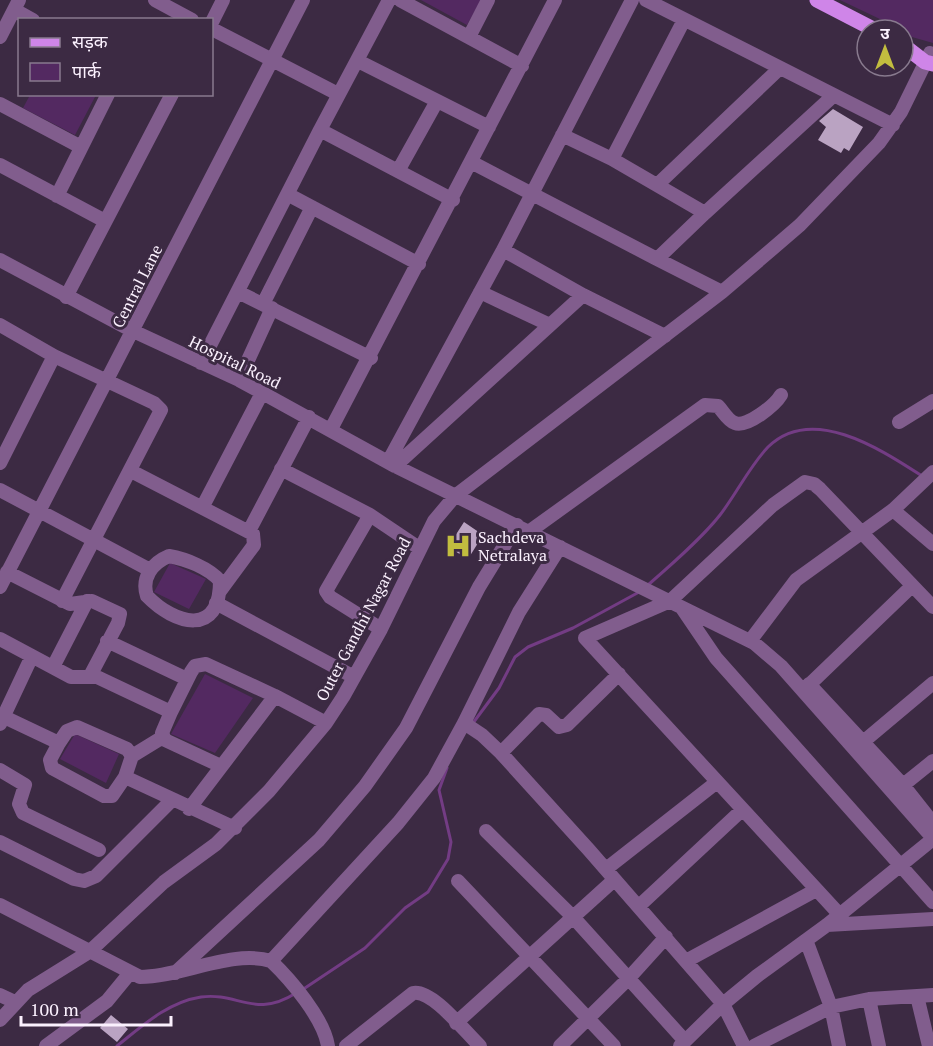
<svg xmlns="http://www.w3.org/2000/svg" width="933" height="1046" font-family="'PT Serif','Noto Sans Devanagari',serif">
<rect width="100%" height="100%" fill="#3c2a43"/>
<path fill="#532961" d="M421,0H481L467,25Z
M840,0H933V43L912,37L903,30Z
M30,95V94L96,95L75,135L23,108Z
M170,563L206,579L189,609L154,592Z
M205,674L253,698L215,753L171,734Z
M75,734L119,754L106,783L60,759Z"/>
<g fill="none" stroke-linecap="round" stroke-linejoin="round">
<path stroke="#733c84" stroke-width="3" d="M648,585C671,565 702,538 720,515C737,493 749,467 768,447C812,404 880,449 922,476
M473,723L499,688L515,657L528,647L573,628L641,591
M302,990L365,948L405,908L428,892L448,859L451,842L439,790L447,768
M117,1046C142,1026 168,1002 201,997C238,992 255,1019 296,993"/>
</g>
<path fill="#baa3c2" d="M833,109L863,127L849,151L844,148L841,153L818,140L826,127L819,121Z
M464,522L483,535L468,559L448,547Z
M111,1015L128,1029L117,1042L100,1028Z"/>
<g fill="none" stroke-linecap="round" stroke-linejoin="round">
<path stroke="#815d8d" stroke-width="14" d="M155,0L192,20
M389,0L320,130L453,200
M400,0L522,66
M646,0L893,125
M15,10L33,20
M684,20L612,159L705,213L657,259L722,292
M212,22L223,0
M212,29L338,94
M0,37L19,0
M469,37L488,0
M358,61L489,127
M0,104L81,147
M562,135L612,159
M471,162L657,259
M0,165L105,221
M398,171L437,101
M657,185L779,69
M289,195L419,264
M57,196L108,94
M705,213L833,96
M0,260L133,331L239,380L395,466L754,643L781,666L933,838
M238,292L371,358
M480,292L550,325
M583,295L665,336
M66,297L172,94
M263,304L312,207
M0,325L54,356L154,403L161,410L62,601
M201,363L320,130
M239,380L272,308
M899,422L933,401
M331,429L555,0
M388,462L503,250L632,0
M0,463L54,356
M395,466L583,295L503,250
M281,469L370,515L419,548
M131,471L253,534L254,545L220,591
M0,490L150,570
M203,506L262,393
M893,510L933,544
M370,515L326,591L330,597L381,629
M249,531L309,417
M530,531L705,405L718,406C723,411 728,421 735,423C747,428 775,405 781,395
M169,556C186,559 209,568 220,581C220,637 175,625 147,596C141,578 152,563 169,556Z
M7,572L70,604L92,601L120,614L118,623L90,676
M0,587L303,0
M216,603L354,677
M682,608L716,658L933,902
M0,639L71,677H97L171,712L191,672L195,666L206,664L275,696L326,723
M107,641L187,679
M750,641L796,580L893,510L933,472
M53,667L87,601
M809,684L903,785L933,823
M809,685L912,586
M171,712L162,733L165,740L221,766
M0,715L59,743L50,760L52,768L104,796H112L125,777L235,828
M464,723L482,735L501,753L589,850L723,1004L744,1046
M0,724L32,656
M863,742L933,683
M59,743L67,731L77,727L127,749L132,756L125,777
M501,753L539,714L546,715L559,727L567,725L619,674
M132,756L163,737
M0,770L25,785L19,804L23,813L99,850
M897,790L933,761
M189,809L275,696
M486,831L573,917L685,1041
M0,842L74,879L84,881L96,876L172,800
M606,869L717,782
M458,881L614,1046
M0,905L140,977C181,977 233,949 271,961C291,980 324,1019 328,1046
M639,906L742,810
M840,915L585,638L670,601L773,505L805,482L814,484L820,489L933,607
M827,925L933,919
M806,940L831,1007L839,1046
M271,961L398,823L434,778L464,723L519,612L560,547
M686,961L816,890
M175,973L319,840L365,786L406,728L479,587L517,525
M0,995L15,1002
M917,996L929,1046
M869,999L879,1046
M0,1020L28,990L89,952L164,882L216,844L269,791L326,723L343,697L381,629L434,521L455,496L722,292L800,225L879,143L901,112L930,53
M456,1023L614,880
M46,1046L107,1001L130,973
M346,1046L413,993C432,989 465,1032 480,1046
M560,1046L628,979L666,937
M680,1046L723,1004L757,976L827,925L933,839
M754,1046L831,1007L869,999L933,995"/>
<path stroke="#cf85e8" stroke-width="15" d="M817,0L875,30
M903,45L925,62L933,64"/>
</g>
<defs>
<g id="hospital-bare" transform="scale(2.07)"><path d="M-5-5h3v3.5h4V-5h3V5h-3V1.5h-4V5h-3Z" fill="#c2bd3f" stroke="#3c2a43" stroke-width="2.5" paint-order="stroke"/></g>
</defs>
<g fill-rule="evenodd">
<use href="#hospital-bare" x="458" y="546"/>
</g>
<g text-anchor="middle" stroke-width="6" stroke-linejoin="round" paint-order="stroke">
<g font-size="16" fill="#fbf1fe" stroke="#3c2a43">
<text transform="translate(137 286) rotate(-63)" y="6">Central Lane</text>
<text transform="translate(235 362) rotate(26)" y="6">Hospital Road</text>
<text transform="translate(363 619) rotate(-62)" y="6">Outer Gandhi Nagar Road</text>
</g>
<g font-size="16" fill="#fbf1fe" stroke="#3c2a43" text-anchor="start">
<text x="478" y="543">Sachdeva<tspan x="478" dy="18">Netralaya</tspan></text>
</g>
</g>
<rect x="18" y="18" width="195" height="78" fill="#3c2a43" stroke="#887a8e" stroke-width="1.5"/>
<rect x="30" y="38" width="30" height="9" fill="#cf85e8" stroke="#887a8e" stroke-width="1.5"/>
<text x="72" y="48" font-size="18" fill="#fbf1fe">सड़क</text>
<rect x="30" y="63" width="30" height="18" fill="#532961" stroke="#887a8e" stroke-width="1.5"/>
<text x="72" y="78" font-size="18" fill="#fbf1fe">पार्क</text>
<g transform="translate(885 48)"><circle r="28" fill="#3c2a43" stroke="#887a8e" stroke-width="1.5"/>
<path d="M0-4.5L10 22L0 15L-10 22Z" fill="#c2bd3f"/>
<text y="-9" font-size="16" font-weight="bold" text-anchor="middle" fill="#fbf1fe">उ</text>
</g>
<path d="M21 1016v9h150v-9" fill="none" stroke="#fbf1fe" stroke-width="3"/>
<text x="30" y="1016" font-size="18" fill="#fbf1fe" stroke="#3c2a43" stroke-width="4.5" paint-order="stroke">100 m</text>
</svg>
